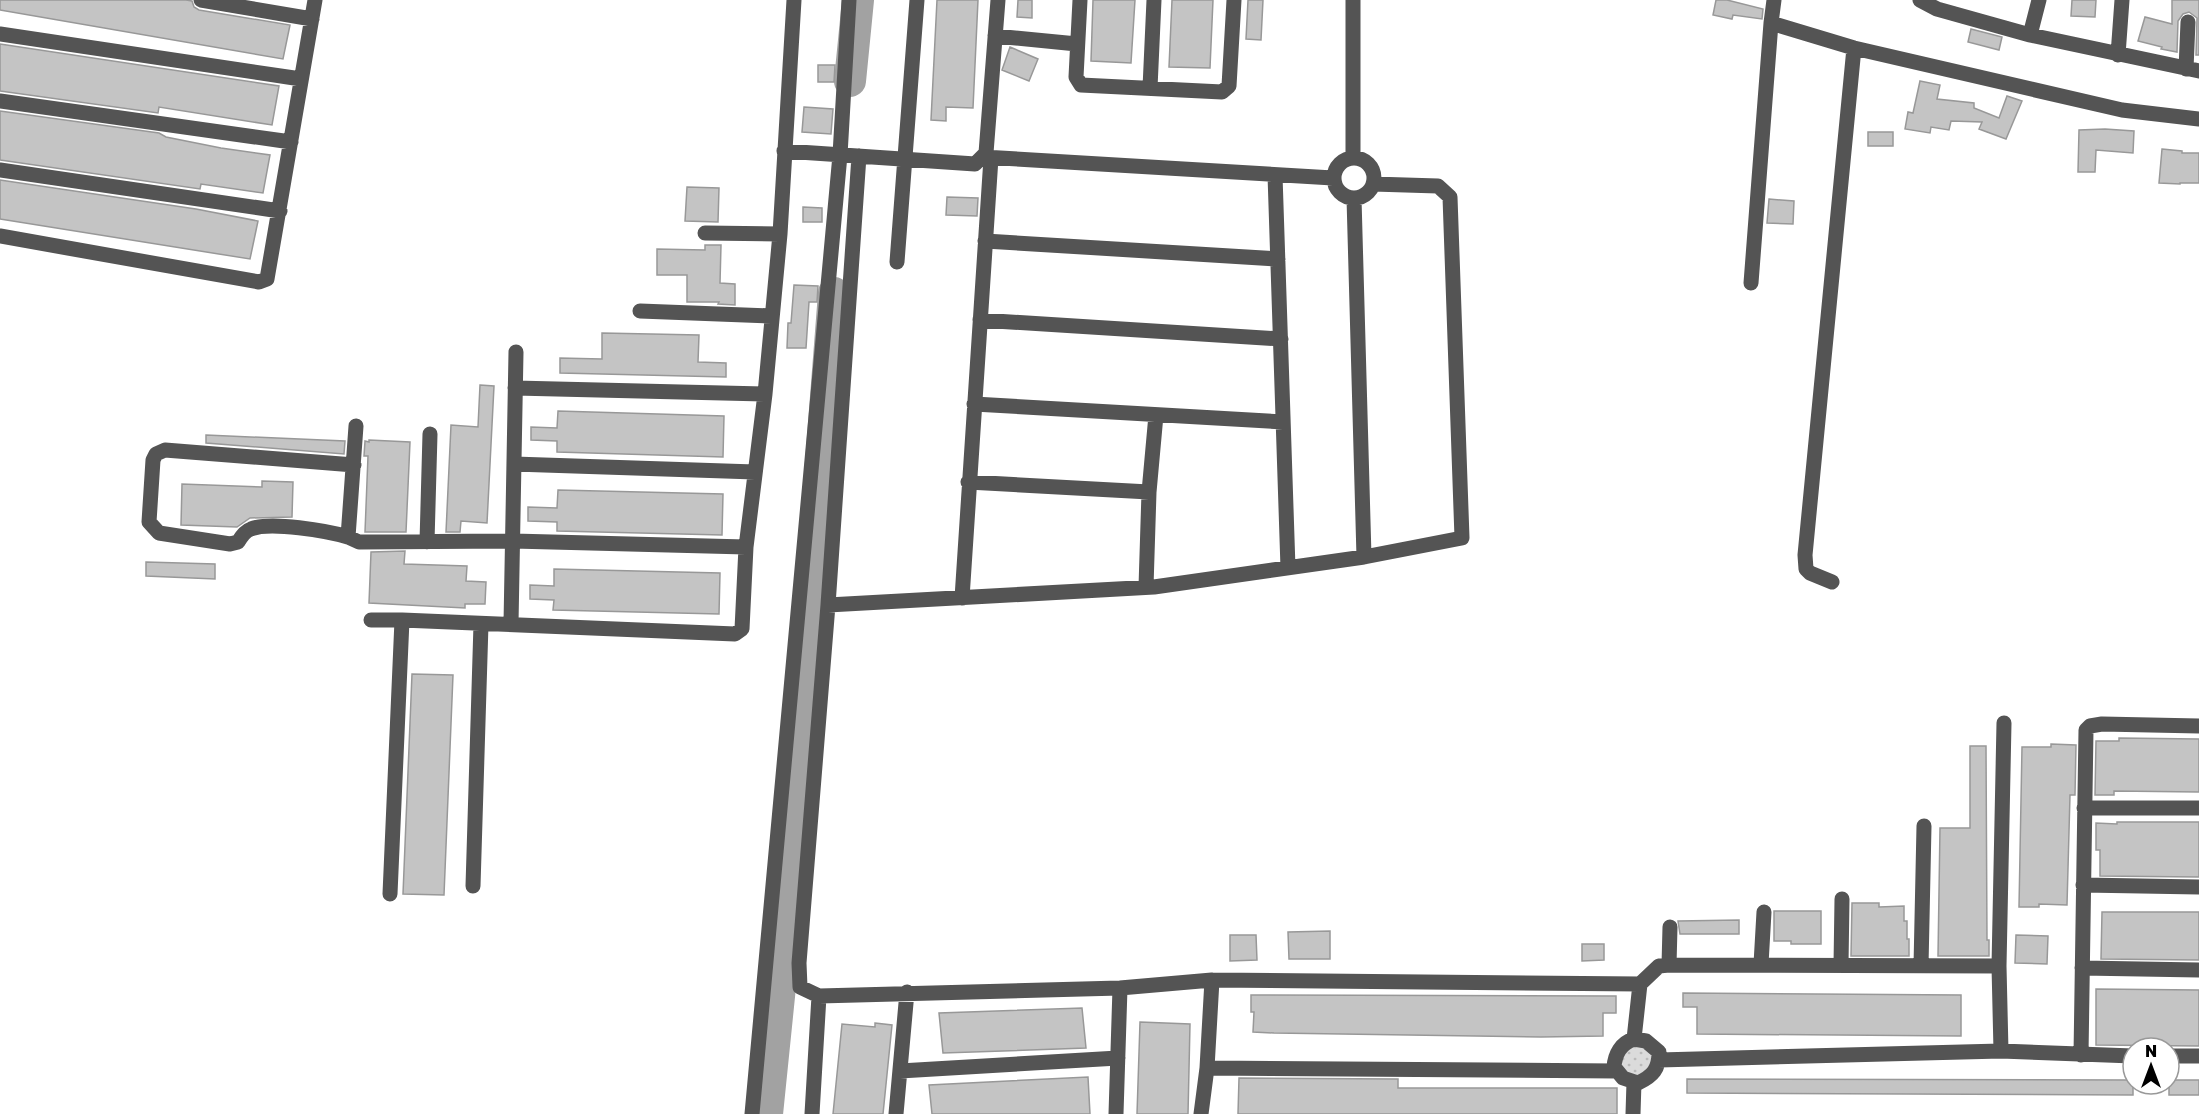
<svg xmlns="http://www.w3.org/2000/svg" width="2199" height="1114" font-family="'Golos Text',sans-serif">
<defs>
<pattern id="green-dots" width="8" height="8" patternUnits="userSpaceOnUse" patternTransform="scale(1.5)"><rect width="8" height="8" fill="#dbdbdb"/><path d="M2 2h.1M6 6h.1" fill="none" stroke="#bababa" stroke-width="1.8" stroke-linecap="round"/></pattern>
</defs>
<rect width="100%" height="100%" fill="#fff"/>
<path fill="url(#green-dots)" d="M844,164L782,967L767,1114H752Z
M1626,1043L1659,1052L1638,1083L1615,1060Z"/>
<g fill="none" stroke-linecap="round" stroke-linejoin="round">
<path stroke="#a2a2a2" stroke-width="32" d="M850,81L858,0
M767,1114L782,967L834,293"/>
</g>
<path fill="#c4c4c4" stroke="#989898" stroke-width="1.5" d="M0,0H186L192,1L194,7L199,10L290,25L283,59L0,10Z
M937,0H978L973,108L946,107V121L931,120Z
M1018,0H1032V18L1017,17Z
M1093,0H1135L1131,63L1091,61Z
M1172,0H1213L1210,68L1169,67Z
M1248,0H1263L1261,40L1246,39Z
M1716,0H1727L1763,9L1762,19L1733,15L1732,19L1713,15Z
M2072,0H2096L2095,17L2071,16Z
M2172,0H2199V55H2196L2197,18L2189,12L2183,14L2178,21L2177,52L2161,49L2162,47L2138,41L2145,17L2172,24Z
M1971,29L2002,37L1999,50L1968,42Z
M0,44L279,86L272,125L159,107L158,113L0,91Z
M1010,47L1038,59L1029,81L1002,70Z
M818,65H835L834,82H818Z
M1920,81L1940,85L1937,99L1974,103V108L1999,118L2007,96L2022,101L2006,139L1979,129L1982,122L1951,121L1949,130L1931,127L1930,133L1905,129L1908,112L1913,113Z
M804,107L833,109L831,134L802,132Z
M0,111L159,133L166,137L221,148L270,155L263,193L201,184L200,189L0,160Z
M2105,129L2134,131L2133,153L2096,150L2095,172H2078L2079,130Z
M1868,132H1893V146H1868Z
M2162,149L2182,151V153H2199V183H2180V184L2159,183Z
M0,180L196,209L258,221L250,259L0,219Z
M687,187L719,188L718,222L685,221Z
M947,197L978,198L977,216L946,215Z
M1769,199L1794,201L1793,224L1767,223Z
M803,207L822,208V222H803Z
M705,245H721L720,283L735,284V305L718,304L719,302H687V275H657V249L705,250Z
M794,285L818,286L817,302H809L806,348H787L788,323H791Z
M602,333L699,335L698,362L726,363V377L560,373V358L602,359Z
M480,385L494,386L487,523L461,521L460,532H446L451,425L478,427Z
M558,411L724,416L723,457L557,452V441L531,440V427L557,428Z
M206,435L345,441L344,454L206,443Z
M369,440L410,442L406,532H365L368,456H364L365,441L369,442Z
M262,481L293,482L292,517L250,518L237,527L181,525L182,484L262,487Z
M558,490L723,494L722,535L557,531V522L528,521V507L557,508Z
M405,551L404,564L467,566L466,581L486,582L485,604H465V608L369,603L371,552Z
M146,562L215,564V579L146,576Z
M554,569L720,573L719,614L553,610L554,600L530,599V585L554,586Z
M412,674L453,675L444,895L403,894Z
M2119,738L2199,739V792L2114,791V795H2095L2096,741H2119Z
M2051,744L2076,745L2075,795H2070L2067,905L2039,904V907H2019L2022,747H2051Z
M1970,746H1986L1987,940H1989V956H1938L1940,828H1970Z
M2117,822H2199V877L2100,876V850H2096V823L2117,824Z
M1852,903H1879V907L1904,906V921H1907V939H1909V956H1851Z
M1774,911H1821V944H1791V941H1774Z
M2102,912H2199V960L2101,959Z
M1739,920V934H1680L1678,921Z
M1330,931V959H1289L1288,932Z
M1230,935H1256L1257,960L1230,961Z
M2016,935L2048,936L2047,964L2015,963Z
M1582,944H1604V960L1582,961Z
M2096,989L2199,990V1046L2096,1045Z
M1683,993L1961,995V1036L1697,1034V1007H1683Z
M1251,995L1616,996V1013H1603V1036L1541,1037L1274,1033L1253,1032L1254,1012H1251Z
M1082,1008L1086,1048L943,1053L939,1013Z
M1140,1022L1190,1024L1188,1114H1137Z
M875,1023L892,1025L883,1114H833L842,1024L875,1027Z
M1088,1077L1090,1114H932L929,1085Z
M1239,1078L1398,1079V1088H1617V1114H1238Z
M1687,1079L2133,1080V1095L1687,1093Z
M2169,1080H2199V1095H2169Z"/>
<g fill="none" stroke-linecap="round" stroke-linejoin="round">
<path stroke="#545454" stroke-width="15" d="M201,0L312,19
M1080,0L1076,77L1081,85L1222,92L1229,86L1234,0
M1353,0V158
M1774,0L1771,23L1854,48L2122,110L2199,119
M1920,0L1937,9L2030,35L2199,71
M0,34L301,79
M2030,35L2039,0
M995,36L1077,44
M2118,55L2122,0
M2186,69L2188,22
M1150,88L1154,0
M0,101L291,142
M784,151L975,164L986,153L998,0
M859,156L828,605L799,963L800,987L819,996L1120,988L1212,980L1640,984L1659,966L1669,965L1999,966
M983,157L1333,178
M1334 178a20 20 0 1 1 40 0a20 20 0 1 1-40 0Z
M0,170L280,211
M1275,175L1288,568
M1354,198L1364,557
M705,233L780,234
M0,236L259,282L267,279L315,0
M985,241L1278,259
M897,262L917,0
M1751,283L1771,23
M640,311L772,316
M980,320L1281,339
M515,388L765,394
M974,404L1283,422
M356,426L348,537L359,542L513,541L746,547
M514,464L755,472
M968,482L1149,492
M348,537C328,531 270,521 251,529C245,531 241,537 238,542L230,544L159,533L149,522L153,460L156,454L165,450L354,465
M427,542L430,434
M1832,582L1810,573L1806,569L1805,555L1854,48
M1146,587L1149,492L1156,415
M962,598L991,158
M828,605L1154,587L1364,557L1462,538L1450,197L1438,186L1373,184
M371,620H402
M511,624L516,352
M2084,808H2199
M2083,885L2199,887
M473,886L481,624
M390,894L402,620L735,634L742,629L746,547L765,394L780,234L794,0
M1761,964L1764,912
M1669,965L1670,927
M1841,965L1842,899
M1921,966L1924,826
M2082,968L2199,970
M1634,1039L1646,1041L1659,1052C1659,1069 1653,1076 1638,1083L1623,1078L1614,1067C1615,1054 1621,1043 1634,1039Z
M1634,1039L1640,984
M2001,1051L1999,966L2004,723
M2081,1055L2086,730L2090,726L2102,724L2199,726
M2169,1056H2199
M1659,1060L2001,1051L2133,1056
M1207,1068L1616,1071
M900,1071L1118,1058
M752,1114L840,155L849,0
M812,1114L819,996
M896,1114L907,992
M1116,1114L1120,988
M1201,1114L1207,1068L1212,980
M1633,1114L1634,1082"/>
</g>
<g transform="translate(2151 1066)"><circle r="28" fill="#ffffff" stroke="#999999" stroke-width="1.5"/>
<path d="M0-4.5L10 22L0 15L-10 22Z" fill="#000000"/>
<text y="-9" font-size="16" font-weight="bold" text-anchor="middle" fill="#000000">N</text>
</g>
</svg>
